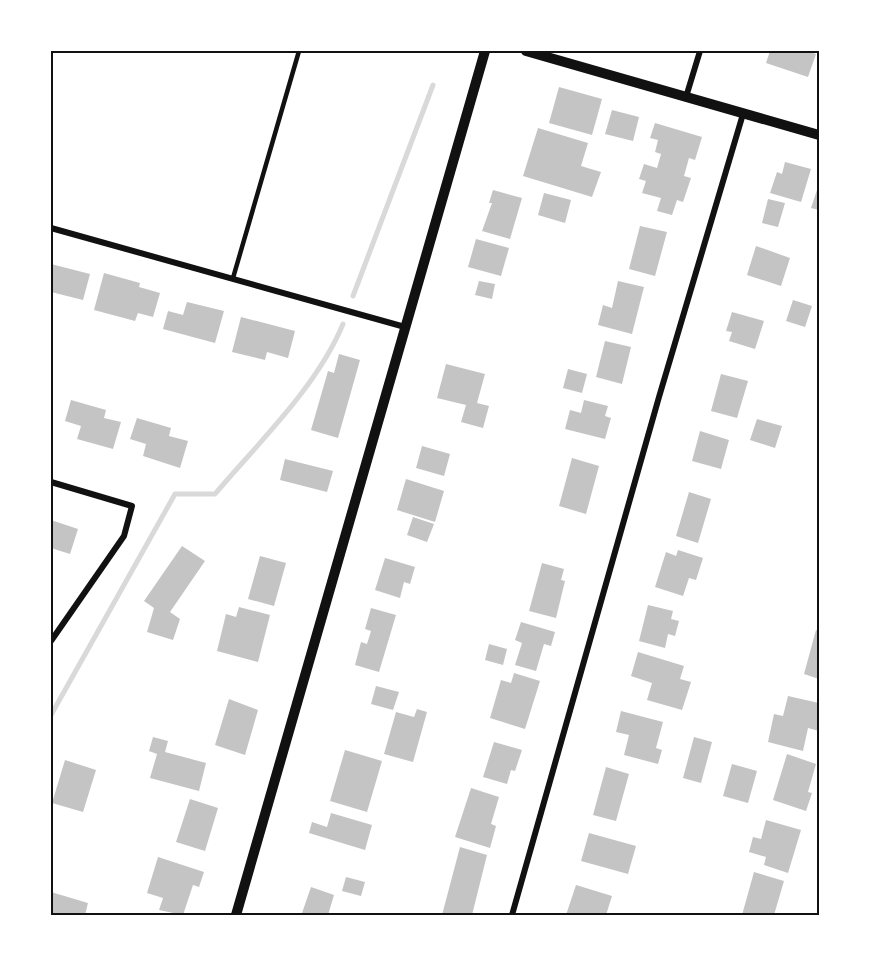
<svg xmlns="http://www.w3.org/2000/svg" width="870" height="966" font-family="'Fira Sans',sans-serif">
<rect width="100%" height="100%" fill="#fff"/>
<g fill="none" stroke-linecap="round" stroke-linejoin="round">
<path stroke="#d9d9d9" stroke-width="5" d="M353,296L433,85
M51,715L175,494H215C258,443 317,387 343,324"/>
</g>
<path fill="#c4c4c4" d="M770,51H808L816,54L808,77L766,63Z
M559,87L602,99L592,135L549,123Z
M612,110L639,117L633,141L605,134Z
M655,123L702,137L695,160L689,158L684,176L691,178L683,202L677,200L672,215L657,211L661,198L642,193L646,181L639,179L644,164L657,168L661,154L655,152L658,140L650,138Z
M538,128L588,143L581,166L601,172L592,197L523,176Z
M785,162L811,169L801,202L770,193L777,172L782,174Z
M819,184V210L811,208Z
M493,190L522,198L510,239L482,231L492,203H489Z
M544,193L571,200L565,223L538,215Z
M768,199L785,203L778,227L762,223Z
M640,226L667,232L655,276L629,269Z
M476,239L509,248L501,276L468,267Z
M756,246L790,258L781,286L747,275Z
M51,264L90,274L83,300L51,292Z
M104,273L140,283L139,287L160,293L153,317L138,313L135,321L94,310Z
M479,281L495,284L492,299L475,295Z
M618,281L644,287L632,334L598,325L603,305L612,308Z
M793,300L812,306L805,327L786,321Z
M187,302L224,311L215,343L163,329L168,311L183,315Z
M732,312L764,321L755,349L729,341L732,332L726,331Z
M241,317L295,331L288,358L267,352L265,360L232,352Z
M605,341L631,347L622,384L596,377Z
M339,354L360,360L338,438L311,430L328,371L334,373Z
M446,364L485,374L477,403L489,406L483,428L461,422L466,405L437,398Z
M568,369L587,374L582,393L563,388Z
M721,374L748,381L737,418L711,411Z
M71,400L106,410L104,418L121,422L113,449L77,439L81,426L65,421Z
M584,400L608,406L605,416L611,418L605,439L565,429L570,410L581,413Z
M137,418L171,428L169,436L188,441L180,468L143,456L146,444L130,439Z
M757,419L782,426L775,448L750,440Z
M700,431L729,440L721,469L692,461Z
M422,446L450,454L444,476L416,468Z
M572,458L599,466L586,514L559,506Z
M285,459L333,471L327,492L280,480Z
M406,479L444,491L435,522L397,510Z
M689,492L711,499L698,543L676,536Z
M413,517L434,524L427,542L407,535Z
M51,520L78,529L70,554L51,548Z
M182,546L205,561L170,612L180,619L173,640L147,632L154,608L144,601Z
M678,550L703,558L696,580L689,578L683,596L655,587L666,552L676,556Z
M260,556L286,563L274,606L248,599Z
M385,558L415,567L410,584L404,582L400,598L375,590Z
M542,563L564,569L561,580L565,581L556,618L529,611Z
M648,605L673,611L671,619L679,621L675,636L668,634L665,648L639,641Z
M239,607L270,615L258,662L217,651L226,614L236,617Z
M371,608L396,615L379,672L355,665L361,642L367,644L371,631L365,629Z
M521,622L555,632L551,646L544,644L536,671L515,665L522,643L515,640Z
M816,630L819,631V679L804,674Z
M489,644L507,649L503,665L485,660Z
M638,652L684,666L680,679L691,682L682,710L647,700L652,683L631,676Z
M514,673L540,681L525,729L490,718L501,680L511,683Z
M376,686L399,692L393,710L371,704Z
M788,696L819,703V731L808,728L803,751L768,742L774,714L783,716Z
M229,699L258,710L245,755L215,745Z
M417,709L427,712L413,762L384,754L396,712L414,717Z
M621,711L663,722L656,748L662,750L658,764L624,755L629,735L616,732Z
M153,737L168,741L165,752L206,763L199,791L150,778L157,754L149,751Z
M694,737L712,742L701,783L683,778Z
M494,742L522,750L515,771L511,770L507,784L483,777Z
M345,750L382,761L367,812L330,801Z
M787,754L816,764L808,792L812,793L806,811L773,800Z
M65,760L96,770L83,812L52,803Z
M732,764L757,771L748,803L723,796Z
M606,767L629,774L616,821L593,815Z
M471,788L499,797L491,824L496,826L490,848L455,837Z
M190,799L218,808L205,851L176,842Z
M331,813L372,825L365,850L309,833L312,822L327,827Z
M766,820L801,830L788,873L764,865L766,857L749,852L753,837L761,839Z
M589,833L636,846L628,874L581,861Z
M460,847L487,855L472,915H442Z
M158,857L204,872L199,887L193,885L183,915L159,910L163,898L147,893Z
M754,872L784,881L774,915H742Z
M346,877L365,882L361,896L342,891Z
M576,885L612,896L606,915H566Z
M311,887L334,895L328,915L302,913Z
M51,892L88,903L85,915H51Z"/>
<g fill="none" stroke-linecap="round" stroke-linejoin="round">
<path stroke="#111" stroke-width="4.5" d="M233,278L299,51"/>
<path stroke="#111" stroke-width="6" d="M686,97L700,51
M51,228L405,327
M51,482L132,506L124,536L51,641
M512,915L659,397L743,114"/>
<path stroke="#111" stroke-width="10" d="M526,51L819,135
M236,915L485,51"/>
</g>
<rect width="870" height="966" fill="none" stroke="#ffffff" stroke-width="105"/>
<rect x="52" y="52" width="766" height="862" fill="none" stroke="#111" stroke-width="2"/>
</svg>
